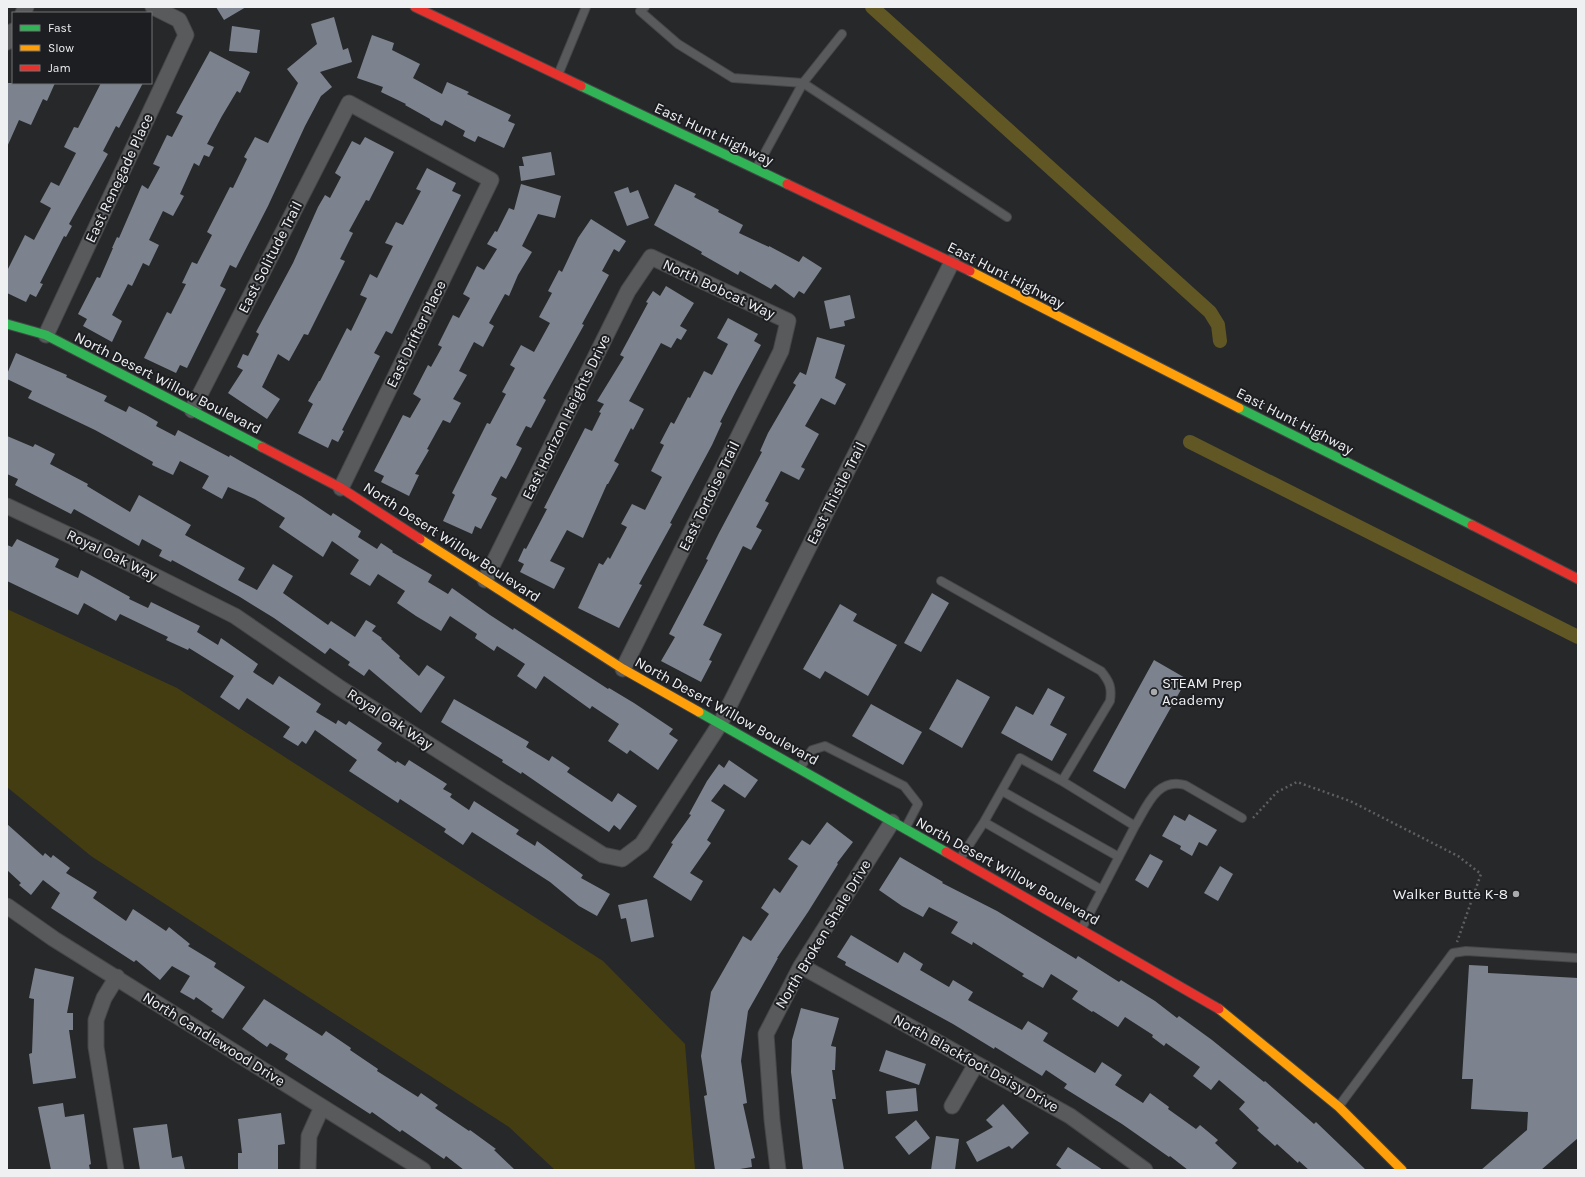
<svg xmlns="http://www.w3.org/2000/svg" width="1585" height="1177" font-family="Karla,sans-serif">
<rect width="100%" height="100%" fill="#27282a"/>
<path fill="#453d12" d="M7,609L177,688L603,961L685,1044L695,1170H555L509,1127L91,856L7,787Z"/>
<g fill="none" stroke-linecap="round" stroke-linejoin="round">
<path stroke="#615725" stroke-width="14" d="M872,7L1210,312L1218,325L1220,341
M1190,442L1578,637"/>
</g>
<path fill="#7d838e" d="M216,7H246L224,20Z
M334,17L343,50L348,48L352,62L320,72L332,87L321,96L305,126L268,206L236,268L230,265L220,286L226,289L187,368L180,365L176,373L144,358L167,312L171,314L186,284L182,283L192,262L197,264L212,235L207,232L230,187L233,188L247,159L244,157L255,137L268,143L298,83L287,69L317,44L311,24Z
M232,26L260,30L257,53L229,51Z
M372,35L394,43L392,50L420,64L413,78L442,94L447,82L469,92L467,94L511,115L508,121L515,124L504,148L478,136L475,142L463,136L465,131L445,120L442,126L430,120V119L405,105L406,104L381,92L383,87L357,78Z
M210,51L250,72L240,93L237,91L222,116L207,144L214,147L209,157L204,155L199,166L194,163L180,194L184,196L173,216L163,211L149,240L159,245L149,266L143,263L132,286L128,284L112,315L122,321L112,342L83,326L87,319L78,314L97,277L100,278L113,248H112L117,237L119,238L142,185L148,189L160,167L153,164L167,135L172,137L183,116L176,113Z
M7,83H55L47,101L43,99L31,125L19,120L7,147Z
M101,83H143L119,128L116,126L103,151L108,154L69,224L72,226L66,237L64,236L40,283L43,284L36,297L30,294L26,302L7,293V271L25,235L34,240L51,208L40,202L51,182L59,186L76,153L64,147L74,127L78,128Z
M365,137L394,152L369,201L366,200L349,231L353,233L340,259L345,261L308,335L304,334L289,361L278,354L262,387L280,399L267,419L228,393L243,370L237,367L243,354L248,356L259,334L256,332L293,263L318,207L325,195L330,198L341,177L335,173L352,141L360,145Z
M551,152L555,175L521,181L519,166H524L522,157Z
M427,168L456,183L452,191L461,195L392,334L386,331L374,353L380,356L342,430L344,431L338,442L332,439L328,448L298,433L313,404L308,401L319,381H320L347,328L351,331L367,298L360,295L370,274L377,278L393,246L385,243L396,222L403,225L421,191L416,189Z
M521,184L561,196L555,218L538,214L522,246L532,252L518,275L509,296L505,294L489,323L494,326L483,347L474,342L459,371L467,375L453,399L461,403L450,423L443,420L427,449L429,450L415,474L419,475L409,496L381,482L384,476L374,471L403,415L410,418L421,399L413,394L428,365L431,367L442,347L438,345L453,315L459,318L470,298L463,294L477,266L484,270L497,249L487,244L495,231L497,232L509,208L514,210Z
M675,184L696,194L694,197L719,210L718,212L743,225L739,233L769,247V246L799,262L803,256L822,268L804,294L799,291L794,298L775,284L771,289L740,271L738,275L701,254L702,252L654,225Z
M628,187L630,193L638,190L649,218L627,226L614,192Z
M591,219L626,241L619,252L614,249L602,271L609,275L582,324L584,325L543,398L546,400L531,428L526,426L516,445L522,448L514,464L506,479L501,476L491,495L497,498L481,529L475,526L472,534L443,521L455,495L452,493L487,423L490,424L506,394L502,392L515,368L510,365L521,345L534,352L550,323L539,317L552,293L548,291L559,270L562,272L578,238Z
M666,286L694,303L680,326L687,330L681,340L677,338L671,348L661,343L629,401L644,409L633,430L631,428L614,461L619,464L608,484H607L583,538L567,530L550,561L565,568L554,589L520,572L524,564L518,561L524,548L526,549L547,509L544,508L585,428L592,431L601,413L599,412L604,404L597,401L624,357L620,355L648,303L646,302L653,291L660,296Z
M850,295L855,318L844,321L845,326L830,329L824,301Z
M728,318L758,334L754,341L761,345L737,389L720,422L722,423L712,445L670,523L672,524L639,584L642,585L619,628L578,608L599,563L603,565L608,557L610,559L627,527L621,524L632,504L645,510L662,477L651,471L664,445L660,443L671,422L674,424L688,397L690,398L704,371L712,375L728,344L717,338Z
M817,337L845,345L835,378L846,384L835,405L821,398L805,426L819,434L801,467L805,469L799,480L781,471L765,501L769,503L756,527L762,530L751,550L743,546L703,625L722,634L709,660L712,661L701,682L661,661L675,637L669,634L708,560L706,559L719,533L762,452L760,451L768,433L796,385L793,383L800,372L806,375Z
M16,353L67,375L66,377L107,396L104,401L126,412L129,406L146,415L158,422L156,426L175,436L178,430L229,457L230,455L301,496L331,516L333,513L361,531L358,537L377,549L381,543L393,551L392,552L432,575L428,582L448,594L452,588L490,615L513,630L514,628L608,689L609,688L634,703L673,729L669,734L678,740L658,770L630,750L627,754L608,741L619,724L592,706L590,709L544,676L536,689L517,676L525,664L497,646L494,651L475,638L477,634L450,616L441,631L416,616L397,603L405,591L378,574L370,586L350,574L359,560L332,541L323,557L279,527L285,518L255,499L228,487L222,499L202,488L209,476L180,461L173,475L152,465L153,462L95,430L28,398L32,391L7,379V374Z
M7,436L33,447L35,444L55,454L50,464L88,484L87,486L130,512L139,495L191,525L185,535L245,568L238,580L257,590L273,564L293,576L283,593L328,625L331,621L355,637L366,620L376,626L372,631L382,638L381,639L400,656L399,658L419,676L427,665L445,677L421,713L369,669L364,676L348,665L350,662L330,648L325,654L274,618L240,597L172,560L171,562L159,556L162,550L142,539L139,546L74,509L71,514L15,485L18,479L7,474Z
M17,539L59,559L55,567L78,578L81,570L130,597L129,599L148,608L151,602L200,626L197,632L218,645L221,638L258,664L253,672L273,685L279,676L321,704L316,712L336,724L338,720L346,725L349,721L382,743L377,750L396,763L397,761L405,766L409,760L447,784L443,789L452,794L450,797L469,810L474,801L519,830L516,834L535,846L537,841L583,875L581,878L610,894L597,916L579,906L550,882L472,832L463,845L444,832L446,829L400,799L398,803L369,784L349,771L357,760L315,730L306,744L302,741L298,746L283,737L290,727L247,698L239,710L220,697L234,676L189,648L188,650L166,640L168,637L120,614L116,621L84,603L78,615L7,581V545L12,547Z
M932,593L949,603L921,652L904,643Z
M840,604L857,614L853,621L897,645L868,696L825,671L820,679L803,669Z
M1154,660L1187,679L1125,789L1093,771Z
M957,679L990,697L962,748L929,729Z
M1048,688L1065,697L1050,725L1067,734L1052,761L1001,733L1016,706L1033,715Z
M454,699L529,742L526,747L549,761L552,756L570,768L567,772L612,802L618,793L637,806L620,830L614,825L609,832L522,772L521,774L502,762L503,760L441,722Z
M871,704L922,732L903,765L852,736Z
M729,760L758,780L745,798L724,784L711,801L725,810L707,840L711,843L690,873L703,881L691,901L653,877L673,844L671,843L691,815L689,814L707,781L719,764L724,768Z
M1189,814L1217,830L1207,846L1199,842L1192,856L1180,849L1181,846L1162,836L1174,815L1185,821Z
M827,822L853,842L837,863L838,864L808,912L777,958H778L748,1011L741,1061L747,1103L743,1104L755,1158L751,1159L752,1167L734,1170H715L704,1096L707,1095L701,1056L711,992L743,936L751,941L769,914L761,908L774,888L780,893L798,866L788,859L802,840L810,845Z
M7,824L43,856L45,853L51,858L53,855L70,868L66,873L97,892L93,898L126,921L133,909L166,931L169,927L190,944L188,946L216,963L214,967L245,987L223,1019L211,1011L213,1009L196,997L194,1000L180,992L190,976L172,966L160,980L136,960L134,962L51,908L60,893L43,880L31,895L19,885L21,883L7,870Z
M1150,854L1163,861L1148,888L1135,880Z
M900,857L943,882L942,883L997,911L1076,959L1078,956L1119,982L1121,980L1155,1001L1177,1018L1179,1016L1212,1040L1264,1082L1265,1081L1314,1124L1316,1122L1366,1170H1309L1299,1161L1298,1163L1277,1144L1275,1146L1257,1130L1259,1128L1239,1109L1245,1102L1219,1080L1211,1090L1193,1076L1200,1067L1166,1043L1164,1046L1152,1037L1153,1035L1125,1017L1118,1027L1093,1011L1092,1012L1072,999L1078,991L1051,974L1043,988L1022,976L1024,974L973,942L972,945L951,933L958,922L929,907L923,917L902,906L879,890Z
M1220,866L1233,874L1218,901L1204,893Z
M647,899L654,937L631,942L626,918L621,919L618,905Z
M851,935L898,963L904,952L923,964L920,970L949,987L953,980L973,992L968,1000L1022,1030L1028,1021L1048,1033L1043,1041L1095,1073L1102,1062L1122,1075L1115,1085L1143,1103L1150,1093L1169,1107L1168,1109L1196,1129L1200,1125L1218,1140L1215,1143L1237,1163L1231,1170H1188L1170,1156L1169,1157L1122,1124L1064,1088L1067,1084L1046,1070L1042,1076L995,1047L994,1049L953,1024L845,965L846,962L837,957Z
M1469,965L1488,966V973L1578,978V1138L1541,1170H1481L1527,1130L1528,1112L1471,1109L1473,1079H1462Z
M35,968L74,977L67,1013H73V1030H69L76,1078L33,1084L29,1054L32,1053L34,999L29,998Z
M264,999L322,1036L326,1031L351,1048L350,1050L378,1069L377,1071L418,1097L421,1093L438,1105L435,1108L469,1131L470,1130L496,1149L494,1150L515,1170H464L446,1156L444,1159L402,1130L400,1132L372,1112L370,1114L285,1059L288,1054L270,1043L267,1047L242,1029Z
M801,1008L839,1018L831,1046L836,1047L835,1070H832L836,1099H832L844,1170H803L791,1072L792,1040Z
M886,1050L926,1064L919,1085L879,1071Z
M916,1088L918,1111L888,1114L886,1091Z
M63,1103L65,1117L84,1114L91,1164L89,1165L90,1170H51L38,1107Z
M1003,1104L1029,1133L1012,1149L1009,1146L977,1162L966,1142L993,1127L986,1120Z
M281,1113L285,1144L278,1145V1170H238V1153H242L238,1119Z
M916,1120L930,1138L909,1155L895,1137Z
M167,1124L172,1158L182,1156L185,1170H140L133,1128Z
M936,1136L959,1139L955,1170H931Z
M1068,1147L1103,1170H1063L1056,1165Z"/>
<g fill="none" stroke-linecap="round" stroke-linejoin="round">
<g stroke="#454648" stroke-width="10">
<path id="lane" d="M645,7L640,11L678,44L733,78L803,83L1007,217
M558,75L586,7
M756,169L803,83L842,34
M941,581L1101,671C1110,682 1112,688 1110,701L1062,781
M800,768L812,750L825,746L904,786L918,804L905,829
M1002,791L1119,857
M984,822L1102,890
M1135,826C1147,806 1157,777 1185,785L1242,818
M960,859L984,822L1020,758L1062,781L1135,826L1082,928
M1339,1106L1453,953L1466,951L1578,958"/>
</g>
<g stroke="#454648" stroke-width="17">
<path id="street" d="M23,13L26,7
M7,42L13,31
M46,335L186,35L179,20L153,7
M192,410L349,103L491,180L341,488
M7,506L139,568L235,616L340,688L603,855L622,859L642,844L720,724L952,262
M485,580L628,291L651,257L788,321L781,351L623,669
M7,906L54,939L423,1170
M801,966L1070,1116L1145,1170
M952,1106L976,1064
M116,1170L96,1047V1020L104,998L117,977
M308,1170L309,1136L322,1107
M778,1170L772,1120L766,1034L801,966L892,822"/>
</g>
<g stroke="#454648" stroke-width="11">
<path id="fast" d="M581,86L787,184
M7,324L46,335L262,447
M1239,408L1472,525
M699,712L946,852"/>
</g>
<g stroke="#454648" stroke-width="11">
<path id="slow" d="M970,271L1239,408
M420,539L623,669L699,712
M1219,1009L1339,1107L1402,1170"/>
</g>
<g stroke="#454648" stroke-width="11">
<path id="jam" d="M415,7L581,86
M787,184L970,271
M262,447L341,488L420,539
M1472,525L1578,579
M946,852L1219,1009"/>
</g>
<path stroke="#5f5f61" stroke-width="2.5" stroke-dasharray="2 3" stroke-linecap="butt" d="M1253,818L1277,792L1297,782L1350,801L1458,856L1481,874L1457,942"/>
<use href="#lane" stroke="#595a5b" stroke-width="8"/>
<use href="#street" stroke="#595a5b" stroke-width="15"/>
<use href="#fast" stroke="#30b455" stroke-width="9"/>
<use href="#slow" stroke="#ff9f0a" stroke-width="9"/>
<use href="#jam" stroke="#e5322d" stroke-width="9"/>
</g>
<g fill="#a9aaac" stroke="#1d1e21" stroke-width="1.5">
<circle cx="1154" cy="692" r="4"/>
<circle cx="1516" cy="894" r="4"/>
</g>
<g text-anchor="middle" stroke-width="4" stroke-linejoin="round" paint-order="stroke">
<g font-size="15" fill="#eff0f2" stroke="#1d1e21">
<text transform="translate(714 134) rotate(25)" y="5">East Hunt Highway</text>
<text transform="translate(119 178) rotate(-65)" y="5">East Renegade Place</text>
<text transform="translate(270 257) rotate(-63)" y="5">East Solitude Trail</text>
<text transform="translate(1006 275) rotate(27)" y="5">East Hunt Highway</text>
<text transform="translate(719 289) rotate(25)" y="5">North Bobcat Way</text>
<text transform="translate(416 334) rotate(-64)" y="5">East Drifter Place</text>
<text transform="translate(168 383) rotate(27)" y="5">North Desert Willow Boulevard</text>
<text transform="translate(566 417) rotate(-64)" y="5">East Horizon Heights Drive</text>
<text transform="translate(1295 421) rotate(27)" y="5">East Hunt Highway</text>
<text transform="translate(836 493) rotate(-63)" y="5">East Thistle Trail</text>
<text transform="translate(709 496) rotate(-64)" y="5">East Tortoise Trail</text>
<text transform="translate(452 542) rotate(33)" y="5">North Desert Willow Boulevard</text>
<text transform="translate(112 555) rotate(26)" y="5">Royal Oak Way</text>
<text transform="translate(727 711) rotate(29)" y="5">North Desert Willow Boulevard</text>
<text transform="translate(390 719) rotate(33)" y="5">Royal Oak Way</text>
<text transform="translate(1008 871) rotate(29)" y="5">North Desert Willow Boulevard</text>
<text transform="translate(823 934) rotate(-59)" y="5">North Broken Shale Drive</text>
<text transform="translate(214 1039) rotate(32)" y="5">North Candlewood Drive</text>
<text transform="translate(976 1063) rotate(29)" y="5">North Blackfoot Daisy Drive</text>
</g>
<g font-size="15" fill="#eff0f2" stroke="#1d1e21" text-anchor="start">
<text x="1162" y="688">STEAM Prep<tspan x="1162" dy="17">Academy</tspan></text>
<text x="1508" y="899" text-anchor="end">Walker Butte K-8</text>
</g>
</g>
<rect width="1585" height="1177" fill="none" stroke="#eff0f2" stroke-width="16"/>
<rect x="12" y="12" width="140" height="72" fill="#1d1e21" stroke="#717275"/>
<rect x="20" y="25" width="20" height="6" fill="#30b455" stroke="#717275"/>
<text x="48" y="32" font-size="12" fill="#eff0f2">Fast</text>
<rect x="20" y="45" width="20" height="6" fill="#ff9f0a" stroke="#717275"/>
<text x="48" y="52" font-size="12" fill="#eff0f2">Slow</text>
<rect x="20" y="65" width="20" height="6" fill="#e5322d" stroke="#717275"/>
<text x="48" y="72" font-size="12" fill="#eff0f2">Jam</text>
</svg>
